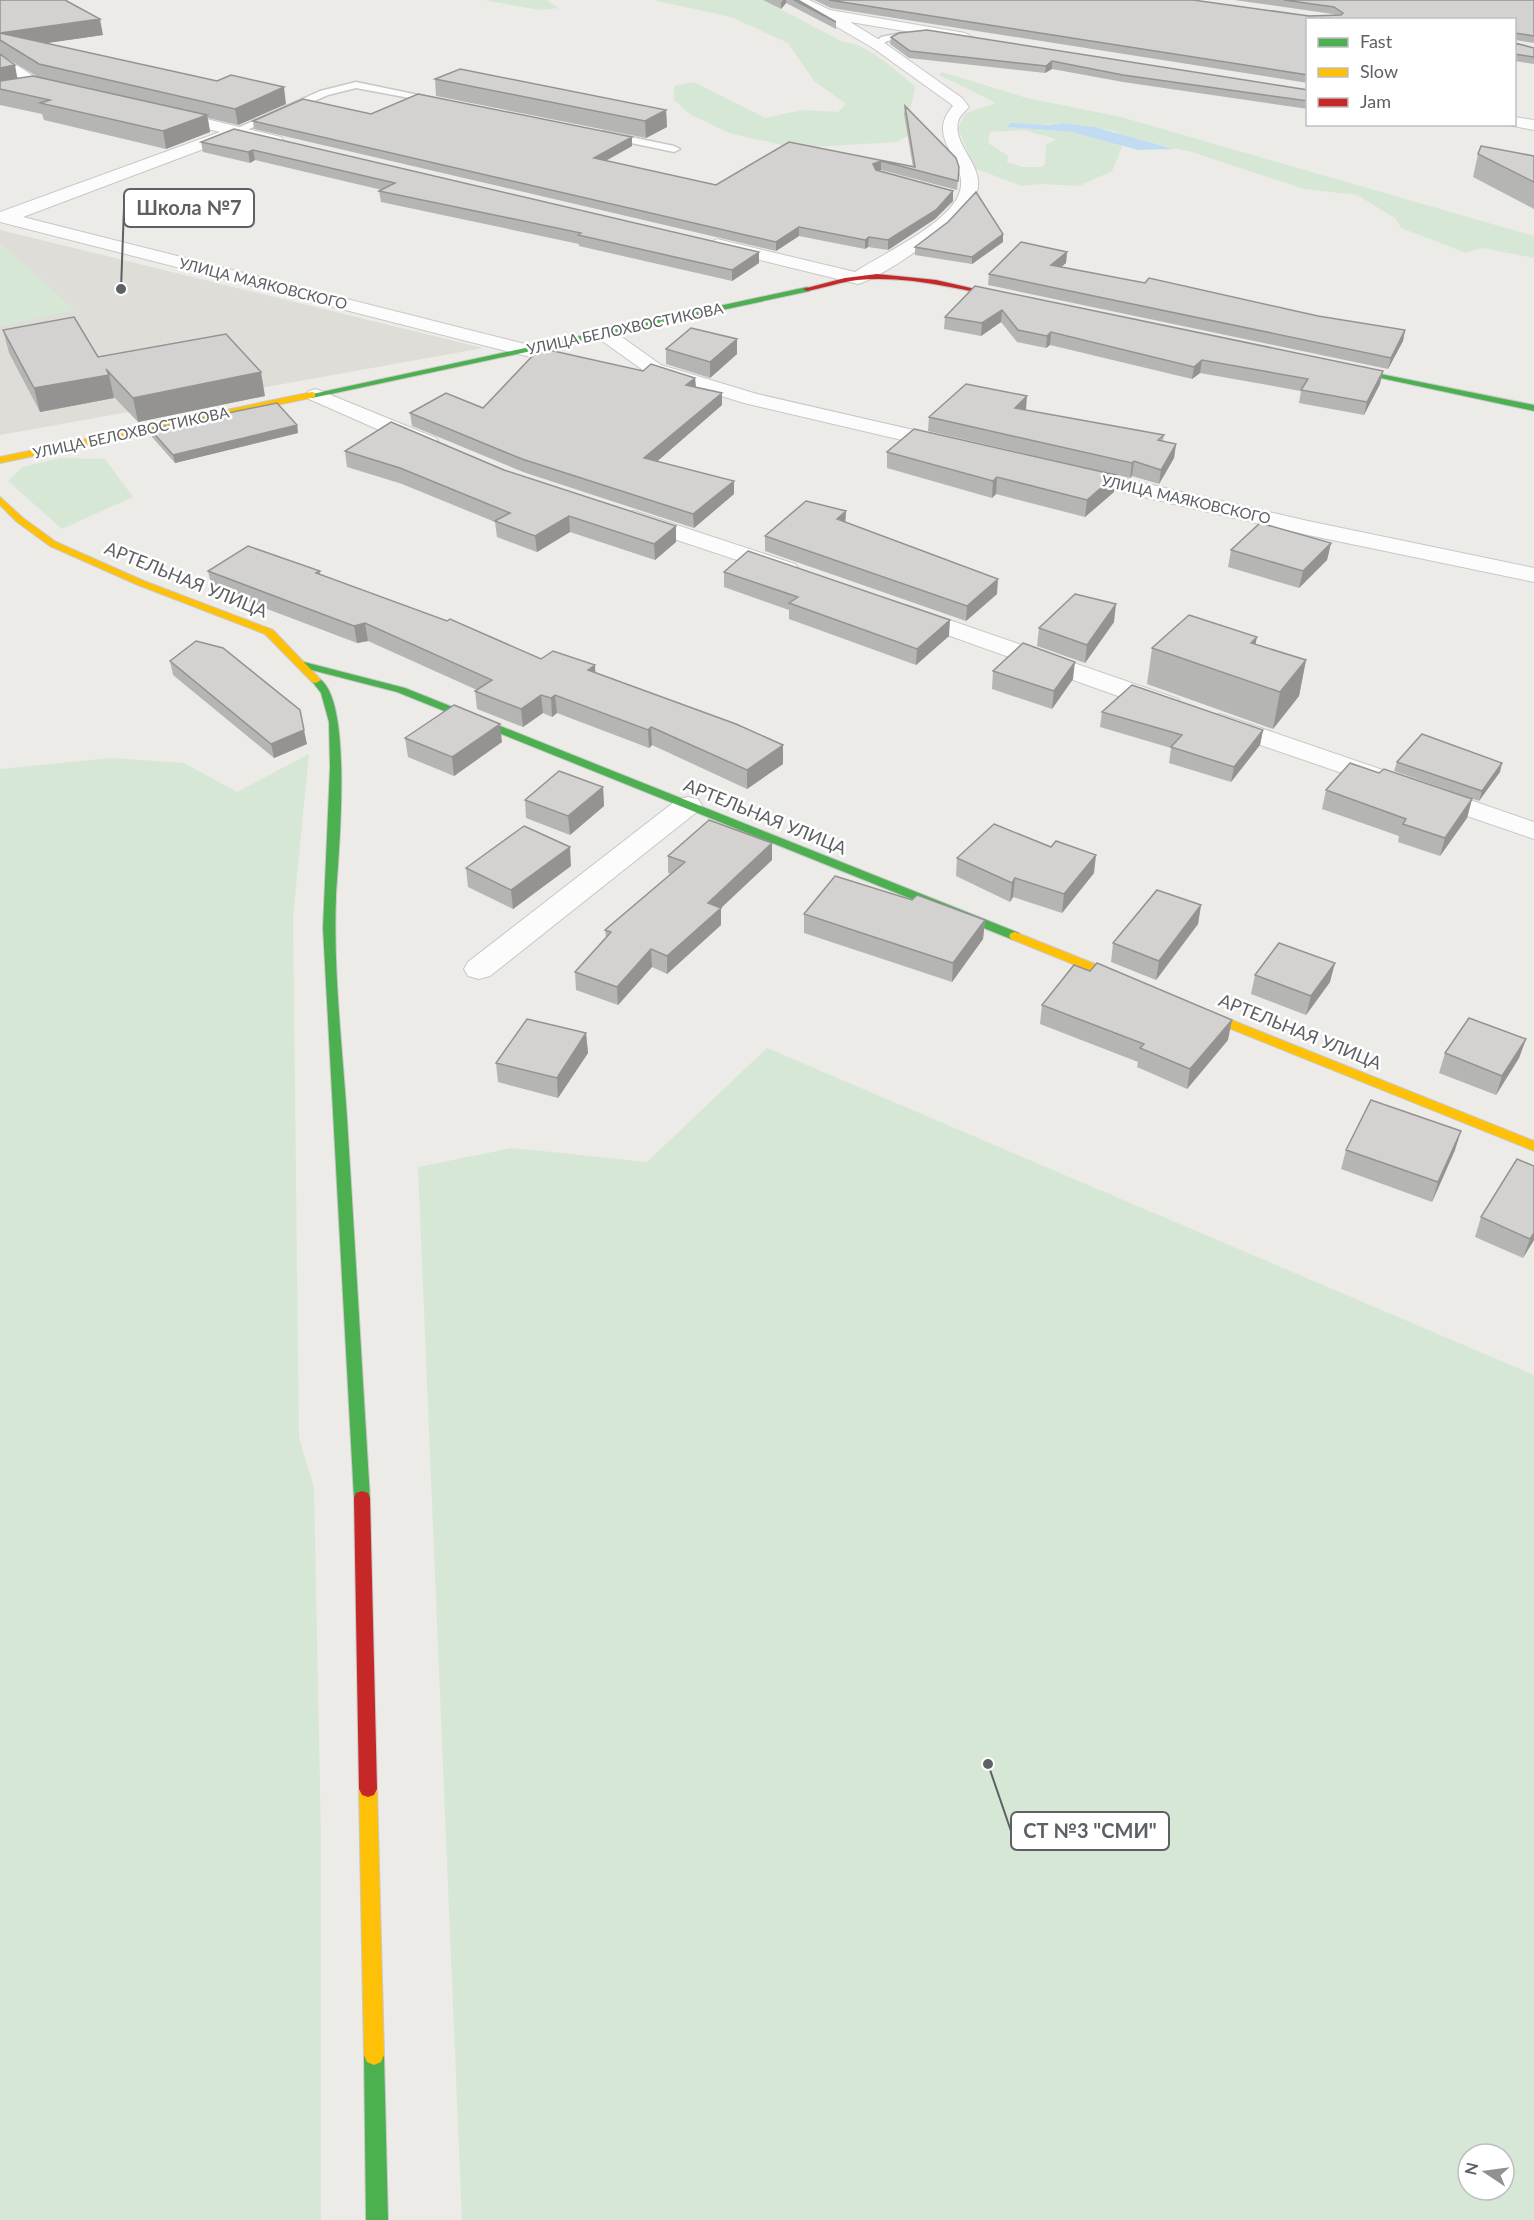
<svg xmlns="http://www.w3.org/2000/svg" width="1534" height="2220" font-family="Lato,sans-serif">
<rect width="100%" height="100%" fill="#ecebe8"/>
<path fill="#dfddd8" d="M0,230L483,348L0,435Z"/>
<path fill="#d7e7d5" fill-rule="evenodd" d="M484,0H552L547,1L559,8L539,10Z
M653,0H763L843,42C865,42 899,72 915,87C913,103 905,120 908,136L897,142L797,148L732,134L691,115L674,100V86L694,82L765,118L802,110L838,112L846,104L814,81L788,43L731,17Z
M942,72L1027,98L1121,117L1534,236V258L1482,248L1466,253L1401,228L1395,218L1357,195L1304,189L1192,152L1131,139L1114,131L1063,123L1007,127L1072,132L1123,145L1112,171L1079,186L1040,184L1021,186L974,168L958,128L966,113L996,103L939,75ZM1023,130L1056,139L1046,145L1045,164L1042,167H1023L1007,162L1008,156L988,143L990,132Z
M0,243L75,310L0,327Z
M60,458L105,459L133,497L62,529L8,481L23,467Z
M309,754L293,917L299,1438L314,1487L321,1838V2220H0V769L111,758L184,763L237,792Z
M767,1048L1534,1375V2220H462L418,1167L513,1148L647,1162ZM1468,2154H1504V2190H1468Z"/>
<path fill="#c1dcf2" d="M1011,123L1049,125L1063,123L1094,127L1174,149L1138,150L1072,132L1007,127Z"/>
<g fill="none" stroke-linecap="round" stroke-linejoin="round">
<g stroke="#c7c7c7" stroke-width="3">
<path id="lane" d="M922,29L927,32L925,34L887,41L878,48L873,45L881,37Z
M356,82L452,102L447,105L356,88L328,95L240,133L231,131L320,91Z
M602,131L674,146L680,149L674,152L598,136L597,134Z"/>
</g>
<g stroke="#c7c7c7" stroke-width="2">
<path id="street" d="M791,0H809L830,10L965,33L972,37L965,41L850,22L883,42L962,98L969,107C965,112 959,116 958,122C953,145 981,163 978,187C975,215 884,277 858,284L711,248L708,244L717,239L855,272C884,253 938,229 956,200C978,165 921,141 953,106L951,104L873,48Z
M0,54L42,82L73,89L76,92L68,97L32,88L0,65Z
M165,109L281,137L283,140L275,145L238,136L23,217L533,346L536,350L533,354L526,356L0,222V212L220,132L159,117L157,114Z
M1514,117L1534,120V130L1508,125L1514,124Z
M605,328L612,330L661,365L757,394L957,440L960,445L957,450L949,451L744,403L647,373L598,338L595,334Z
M316,389L436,438L439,443L436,448H420L309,399L306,395L309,391Z
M1070,466L1308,521L1534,568V582L1308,535L1062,478L1059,473L1062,468Z
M634,511L795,564L799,569L795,574H779L626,523L623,518L626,513Z
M906,605L1178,699L1182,705L1178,711L1169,713L1160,711L897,617L894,612L897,607Z
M1220,714L1534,822V839L1211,728L1207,722L1211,716Z
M688,797L698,799L702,805L698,811L490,976L479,979L468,976L464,969L468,962L678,799Z"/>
</g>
<g stroke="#c9c9c9" stroke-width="2">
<path id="fast" d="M807,287L811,289L810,291L312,398L308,395Z
M1336,365L1534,405V411L1339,369L1335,367Z
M304,662L405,688L1019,933L1021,936L1015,940L1011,939L397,692L300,667V663Z
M316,677C355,691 338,858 336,896C333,969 342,1044 347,1118C355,1244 362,1371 370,1498L368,1503L362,1505L356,1503L354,1498L323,928L330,767L329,722L321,693L311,680Z
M374,2045L381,2048L384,2055L388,2220H366L364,2055L367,2048Z"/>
</g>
<g stroke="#c9c9c9" stroke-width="2">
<path id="slow" d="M312,392L315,393V397L0,463V457Z
M0,497L23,518L56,542L144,581L273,630L321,680L316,683L312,682L265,634L138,585L50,546L17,522L0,505Z
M1015,932L1140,982L1142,985L1140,988H1132L1011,939L1009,936L1011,933Z
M1189,1003L1534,1141V1151L1184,1010L1183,1007L1184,1004Z
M368,1781L374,1783L377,1789L384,2055L381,2062L374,2065L367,2062L364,2055L359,1789L362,1783Z"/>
</g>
<g stroke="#c9c9c9" stroke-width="2">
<path id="jam" d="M877,274L936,280L1019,299L1015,301C964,290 910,275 857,280C840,282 824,288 807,291L803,289L845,278Z
M362,1491L368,1493L370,1498L377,1789L374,1795L368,1797L362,1795L359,1789L354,1498L356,1493Z"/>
</g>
<use href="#lane" fill="#fcfcfc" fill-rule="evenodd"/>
<use href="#street" fill="#fcfcfc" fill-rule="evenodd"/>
<use href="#fast" fill="#4caf50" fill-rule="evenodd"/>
<use href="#slow" fill="#ffc107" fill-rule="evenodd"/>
<use href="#jam" fill="#c62828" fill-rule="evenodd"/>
</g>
<path fill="#b5b5b3" d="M0,0L103,35L46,43L286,104L238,125L208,118L210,132L166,149L44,120L42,114L0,105V55L18,78L38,77L0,54Z
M763,0H798L836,22V29L786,3L781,9Z
M814,0H1193L1309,16L1336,15L1333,14L1234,0H1534V43L1515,40L1308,20V83L831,8Z
M891,37L1308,90V109L1123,82L1052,69L1045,73L909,58L890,44Z
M1515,43L1534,48V64L1515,61Z
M435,79L666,110L667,127L646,138L436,96Z
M905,106L959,167L957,190L881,170L878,171L953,201L935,219L888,250L868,247L865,249L799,236L776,251L254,129L253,121L371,114L632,146L606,161L716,185L789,142L913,167L904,114Z
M234,129L759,263L732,281L579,246V244L381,202L379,191L382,190L255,160L250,163L203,152L201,142Z
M1478,154L1534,156V209L1473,177Z
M1003,242L972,264L915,255V247Z
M1067,252L1066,263L1061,267L1318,316L1405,330L1403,341L1388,369L988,285L989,274Z
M975,286L1380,384L1364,415L1299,403L1301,391L1200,373L1192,379L1050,345L1046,348L1017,342L1001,322L981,336L944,329L945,317Z
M3,330L98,357L265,396L138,422L113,396L114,398L40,412L9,353Z
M666,349L737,354L710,378L666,364Z
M643,371L695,378L696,387L722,405L657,461L734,481V494L694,528L523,472L412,426L410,413L483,408Z
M929,417L1164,435L1163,441L1176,444L1174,458L1159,484L1132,476L1130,478L928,431Z
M297,425L298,433L175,463L152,437L150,429Z
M345,451L504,470L676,526V542L655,560L570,532L537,552L497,537L495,522L402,484L347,467Z
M887,452L1116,475L1114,492L1085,517L996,494L992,498L887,468Z
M846,511L845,522L997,594L966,621L765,551V536Z
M1331,543L1327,560L1299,588L1228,567L1231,550Z
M208,571H320V574L541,659L595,665V673L783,764L747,789L652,745L649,748L557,713L552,717L543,713L523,727L477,709L475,691L477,690L368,641L357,643L212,588Z
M724,572L949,636L916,665L789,619V610L724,587Z
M1114,622L1085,663L1037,646L1039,628Z
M1256,644L1306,660L1299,696L1273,729L1147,684L1152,648Z
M170,661L307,744L274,758L173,675Z
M993,671L1073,679L1052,709L992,689Z
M1102,712L1263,730L1260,745L1231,782L1169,763L1171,748L1100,727Z
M405,738L502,742L454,776L408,757Z
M1397,762L1500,772L1479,801L1394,771Z
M1379,773L1472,799L1467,818L1440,856L1398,842L1399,836L1322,809L1326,790Z
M603,787L604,806L570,835L526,818L525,800Z
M772,843V860L721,908V925L667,974L652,967L618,1005L576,990L575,972L606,938L605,930L671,874L668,873V856Z
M957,858L1094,873L1062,913L1013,897L1010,902L956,876Z
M571,866L513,909L468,887L466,868Z
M912,900L985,920L983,939L952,982L804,933V914Z
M1201,905L1198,924L1156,980L1111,962L1113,943Z
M1255,975L1330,982L1306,1015L1251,994Z
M1042,1005L1228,1040L1187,1089L1137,1067L1138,1062L1040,1024Z
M586,1033L588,1053L558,1098L498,1082L496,1063Z
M1526,1039L1519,1058L1496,1095L1439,1073L1445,1053Z
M1346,1150H1455L1432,1202L1341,1169Z
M1534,1166V1240L1523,1258L1475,1237L1481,1217Z"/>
<path fill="#949392" d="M783,0H786V3L781,9V3Z
M100,19L103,35L13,48L0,33Z
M1052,61V69L1045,73L1046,66Z
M15,65L18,82L0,85V68Z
M284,87L286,104L238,125L235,109Z
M666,110L667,127L646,138L645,121Z
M207,115L210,132L166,149L163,131Z
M632,137V146L594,167V158Z
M253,150L255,160L250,163L248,152Z
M881,161V170L873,173V164Z
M953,191V201L935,219L888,250V240Z
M799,227V236L776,251V242Z
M1003,234V242L972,264V257Z
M869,237L868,247L865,249V240Z
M759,252V263L732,281V270Z
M1067,252L1066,263L1050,276L1051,265Z
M1002,310L1001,322L981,336L982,323Z
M1405,330L1403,341L1388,369L1391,358Z
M1051,332L1050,345L1046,348L1047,336Z
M737,339V354L710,378V362Z
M1202,360L1200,373L1192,379L1194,367Z
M1383,371L1380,384L1364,415L1367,402Z
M261,372L265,396L138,422L133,398Z
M109,375L114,398L40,412L34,388Z
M695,378L696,390L686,385Z
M722,393V405L645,472L644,458Z
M1027,396L1026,410L1015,408Z
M297,425L298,433L175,463L173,455Z
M1176,444L1174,458L1159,484L1161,470Z
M1134,461L1132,476L1130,478L1132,463Z
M1116,475L1114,492L1085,517L1087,500Z
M997,477L996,494L992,498L993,481Z
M734,481V494L694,528L693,514Z
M846,511L845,526L837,519Z
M569,516L570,532L537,552L535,536Z
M676,526V542L655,560L654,544Z
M1331,543L1327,560L1299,588L1303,571Z
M998,579L997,594L966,621L967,606Z
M1116,604L1114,622L1085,663L1087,645Z
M950,620L949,636L916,665L917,649Z
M365,623L368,641L357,643L354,626Z
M1257,637L1250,672L1251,643Z
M1306,660L1299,696L1273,729L1280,692Z
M1075,662L1073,679L1052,709L1054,691Z
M595,665L596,683L588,670Z
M541,695L543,713L523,727L521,709Z
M555,695L557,713L552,717L551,698Z
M500,724L502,742L454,776L452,757Z
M651,727L652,745L649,748L648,730Z
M304,730L307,744L274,758L271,744Z
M1263,730L1260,745L1231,782L1234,767Z
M783,745V764L747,789V770Z
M1502,763L1500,772L1479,801L1482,791Z
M603,787L604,806L570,835L568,816Z
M1472,799L1467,818L1440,856L1445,838Z
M772,843V860L721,908V925L667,974V956L708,903Z
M570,847L571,866L513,909L511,890Z
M1096,855L1094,873L1062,913L1064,894Z
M1015,878L1013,897L1010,902L1012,883Z
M1201,905L1198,924L1156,980L1159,961Z
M985,920L983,939L952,982L953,963Z
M651,949L652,967L618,1005L617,987Z
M1335,963L1330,982L1306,1015L1311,996Z
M1232,1020L1228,1040L1187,1089L1190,1069Z
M586,1033L588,1053L558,1098L557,1078Z
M1526,1039L1519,1058L1496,1095L1502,1076Z
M1461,1131L1455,1150L1432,1202L1438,1182Z
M1534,1233V1240L1523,1258L1530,1239Z"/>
<path fill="#d3d2d0" stroke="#949392" stroke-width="1.5" d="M0,0H65L100,19L0,33L217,81L231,75L284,87L235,109L39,64L0,40Z
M794,0H798L836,22Z
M829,0H1193L1309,16L1341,15L1343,13L1334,7L1284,0H1534V36L1516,33L1515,38V20H1308V75Z
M927,30L1308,90V101L1123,75L1052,61L1046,66L910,51L891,37L899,33Z
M1515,43L1534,48V57L1515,54Z
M0,54L15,65L0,68Z
M460,69L666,110L645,121L435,79Z
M33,76L207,115L163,131L40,103L50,100L0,89V81Z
M418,94L632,137L594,158L716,185L789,142L915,167L905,106L956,158L959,167L958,181L881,161L873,164L876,170L953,191L936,210L888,240L869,237L865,240L799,227L776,242L253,121L303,99L371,114Z
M234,129L759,252L732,270L578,235L581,233L379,191L395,183L253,150L248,152L201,142Z
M1481,146L1534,156V182L1478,154Z
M976,192L1003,234L972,257L915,247L948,222Z
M1021,242L1067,252L1051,265L1145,283L1149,278L1318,316L1405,330L1391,358L989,274Z
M975,286L1383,371L1367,402L1301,390L1308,379L1202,360L1194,367L1051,332L1047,336L1018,330L1002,310L982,323L945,317Z
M74,317L98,357L226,334L261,372L133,398L106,369L109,375L34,388L3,330Z
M691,328L737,339L710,362L666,349Z
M540,348L643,371L651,364L695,378L686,385L722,393L644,458L734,481L693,514L522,459L410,413L446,393L483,408Z
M966,384L1027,396L1015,408L1164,435L1158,440L1176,444L1161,470L1134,461L1132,463L929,417Z
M277,403L297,425L173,455L150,429Z
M391,422L504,470L676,526L654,544L569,516L535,536L495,521L510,513L400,468L345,451Z
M914,429L1116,475L1087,500L997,477L993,481L887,452Z
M806,501L846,511L837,519L998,579L967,606L765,536Z
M1260,523L1331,543L1303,571L1231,550Z
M248,546L320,571L316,573L447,621L450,619L541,659L553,651L595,665L588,670L736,724L783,745L747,770L651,727L648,730L555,695L551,698L541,695L521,709L475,691L492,680L365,623L354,626L208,571Z
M748,551L950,620L917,649L789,603L798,597L724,572Z
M1075,594L1116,604L1087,645L1039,628Z
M1189,615L1257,637L1251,643L1306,660L1280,692L1152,648Z
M196,641L223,648L300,710L304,730L271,744L170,661Z
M1023,643L1075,662L1054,691L993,671Z
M1132,685L1263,730L1234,767L1171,747L1182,735L1102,712Z
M454,705L500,724L452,757L405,738Z
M1422,734L1502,763L1482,791L1397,762Z
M1350,763L1379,773L1384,769L1472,799L1445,838L1403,824L1406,819L1326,790Z
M559,771L603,787L568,816L525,800Z
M709,820L772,843L708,903L721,908L667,956L651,949L617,987L575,972L611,932L605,930L685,862L668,856Z
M994,824L1051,847L1056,841L1096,855L1064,894L1015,878L1012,883L957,858Z
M524,826L570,847L511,890L466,868Z
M835,876L912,900L917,895L985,920L953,963L804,914Z
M1157,890L1201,905L1159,961L1113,943Z
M1279,943L1335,963L1311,996L1255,975Z
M1097,963L1232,1020L1190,1069L1140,1048L1144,1044L1042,1005L1074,965L1090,971Z
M1469,1018L1526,1039L1502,1076L1445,1053Z
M527,1019L586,1033L557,1078L496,1063Z
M1371,1100L1461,1131L1438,1182L1346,1150Z
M1517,1159L1534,1166V1233L1530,1239L1481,1217Z"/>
<g text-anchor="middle" stroke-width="5" stroke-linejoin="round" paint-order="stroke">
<g font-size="15" fill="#5d6064" stroke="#fff">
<text transform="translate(263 284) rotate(14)" y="5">УЛИЦА МАЯКОВСКОГО</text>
<text transform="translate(625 329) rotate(-12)" y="5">УЛИЦА БЕЛОХВОСТИКОВА</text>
<text transform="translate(131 433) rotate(-12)" y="5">УЛИЦА БЕЛОХВОСТИКОВА</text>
<text transform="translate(1186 500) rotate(13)" y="5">УЛИЦА МАЯКОВСКОГО</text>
</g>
<g font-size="18" fill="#5d6064" stroke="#fff">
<text transform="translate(186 580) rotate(22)" y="6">АРТЕЛЬНАЯ УЛИЦА</text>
<text transform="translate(765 817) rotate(22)" y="6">АРТЕЛЬНАЯ УЛИЦА</text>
<text transform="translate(1300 1032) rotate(22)" y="6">АРТЕЛЬНАЯ УЛИЦА</text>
</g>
</g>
<path fill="none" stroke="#5d6064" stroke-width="2" d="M121 289L124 208M988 1764L1011 1831"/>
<g fill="#5d6064" stroke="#fff" stroke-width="2">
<circle cx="121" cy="289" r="6"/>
<circle cx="988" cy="1764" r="6"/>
</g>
<g fill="#fff" stroke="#5d6064" stroke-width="2">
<rect x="124" y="189" width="130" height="38" rx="6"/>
<rect x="1011" y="1812" width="158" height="38" rx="6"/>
</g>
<g font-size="20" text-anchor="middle" font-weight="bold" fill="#5d6064">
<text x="189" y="215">Школа №7</text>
<text x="1090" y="1838">СТ №3 "СМИ"</text>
</g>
<rect x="1306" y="18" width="210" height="108" fill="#ffffff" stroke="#bebfc1" stroke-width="1.5"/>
<rect x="1318" y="38" width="30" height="9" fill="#4caf50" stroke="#bebfc1" stroke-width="1.5"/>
<text x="1360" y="48" font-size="18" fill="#5d6064">Fast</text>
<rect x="1318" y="68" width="30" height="9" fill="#ffc107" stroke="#bebfc1" stroke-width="1.5"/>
<text x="1360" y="78" font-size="18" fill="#5d6064">Slow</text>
<rect x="1318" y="98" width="30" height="9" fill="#c62828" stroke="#bebfc1" stroke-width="1.5"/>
<text x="1360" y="108" font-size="18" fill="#5d6064">Jam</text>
<g transform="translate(1486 2172) rotate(283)"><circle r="28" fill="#ffffff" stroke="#bebfc1" stroke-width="1.5"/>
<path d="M0-4.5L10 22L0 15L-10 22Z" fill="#8f9192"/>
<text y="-9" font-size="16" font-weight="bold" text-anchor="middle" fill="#5d6064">N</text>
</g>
</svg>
